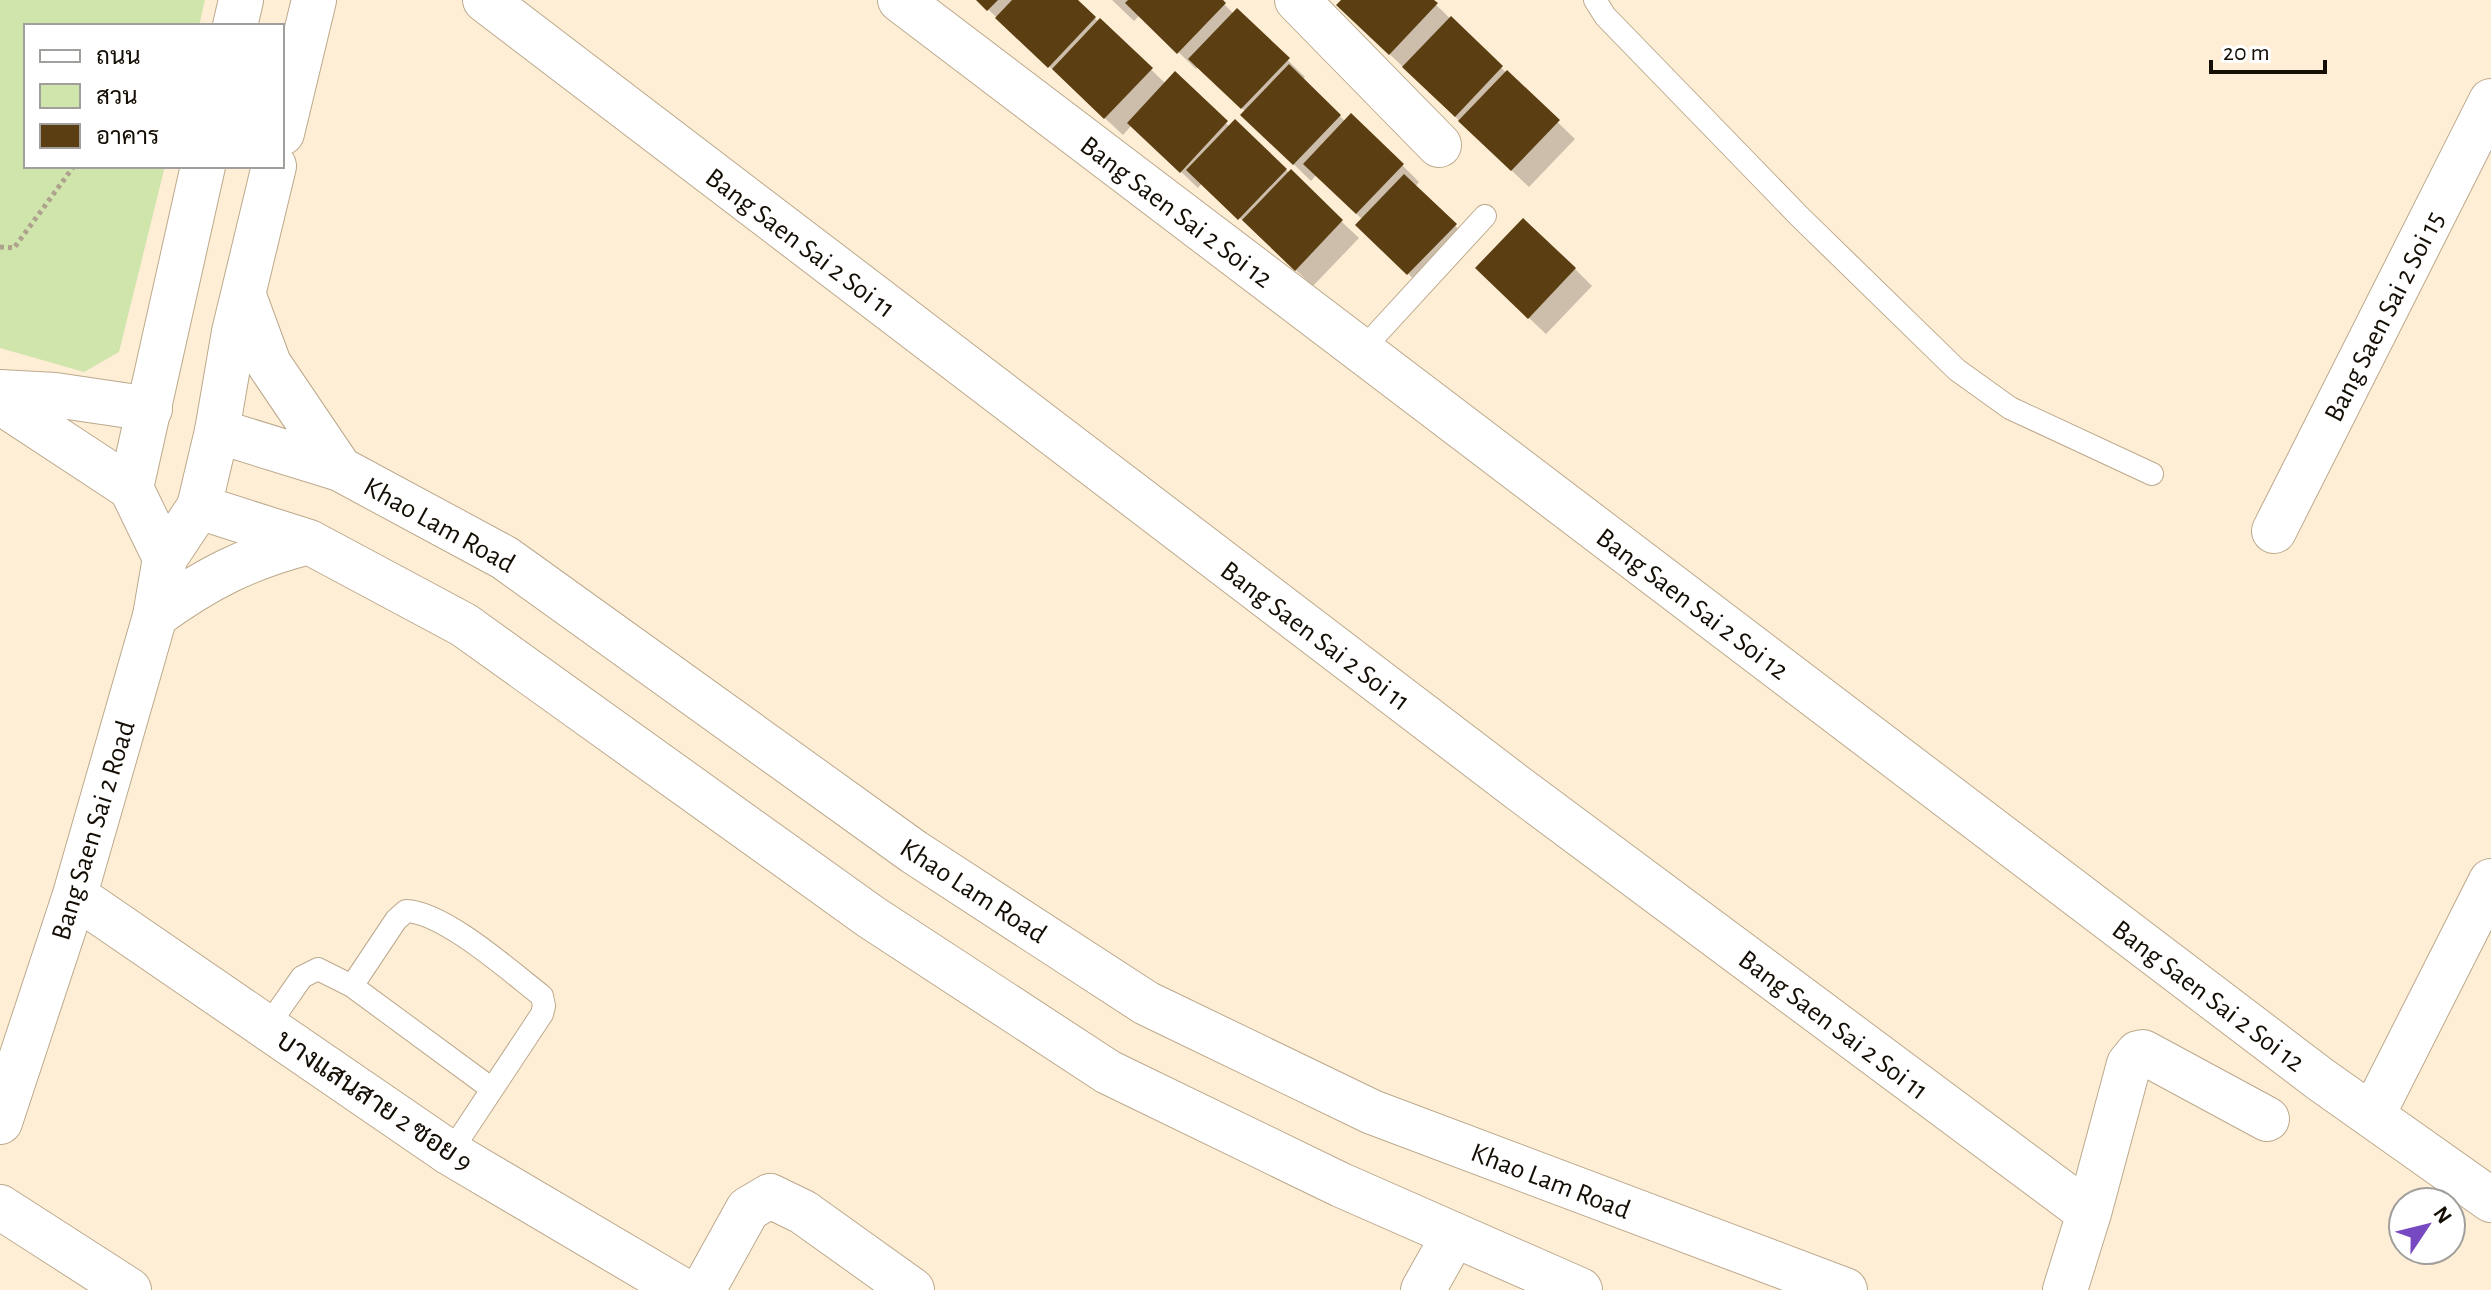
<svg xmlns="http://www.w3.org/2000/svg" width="2491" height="1290" font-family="'Alegreya Sans',Sarabun,sans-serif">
<rect width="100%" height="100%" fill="#ffeed6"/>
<path fill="#d0e5ac" d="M0,0H205L199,26H26V166H165L119,352L84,372L0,348Z"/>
<path fill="#0003" d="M978,0H1075L1099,22L1100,20L1166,84L1175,74L1230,127L1235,122L1359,238L1313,286L1202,183L1198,188L1132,125L1123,135Z
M1112,0H1220L1234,14L1237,11L1305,77L1302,80L1346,122L1402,165L1419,182L1415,187L1472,242L1426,291L1358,225L1363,220L1316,175L1311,181L1243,115L1246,112L1198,67L1196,69L1140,15L1134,21Z
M1343,0H1431L1575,139L1529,187L1356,22Z
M1575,269L1592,286L1546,334L1494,285Z"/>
<path fill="#5b3f13" d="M976,0H998L987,11Z
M1012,0H1078L1096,17L1048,68L995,18Z
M1128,0H1223L1226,3L1177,54L1125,3Z
M1341,0H1434L1438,3L1389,55L1336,5Z
M1237,8L1290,58L1241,109L1188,59Z
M1451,16L1503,66L1455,117L1402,67Z
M1100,18L1153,68L1104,119L1052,69Z
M1289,64L1341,115L1293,165L1240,115Z
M1507,70L1560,120L1511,171L1458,121Z
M1175,71L1228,121L1180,173L1127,123Z
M1351,113L1404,164L1356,214L1303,164Z
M1235,119L1287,169L1238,220L1186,170Z
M1291,169L1343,220L1295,271L1242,220Z
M1404,174L1457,224L1407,275L1355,225Z
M1523,218L1576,268L1528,319L1475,268Z"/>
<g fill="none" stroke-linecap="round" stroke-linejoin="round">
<g stroke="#bca98c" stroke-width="24">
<path id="service" d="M1595,0L1605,16L1800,217L1957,370L2010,408L2152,474
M1361,351L1485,216
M352,986L396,920L406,911C444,912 511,972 542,996L544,1006L542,1014L450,1153
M267,1027L302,977L318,969L352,986L492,1089"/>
</g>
<g stroke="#bca98c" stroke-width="46">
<path id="minor" d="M485,0L1518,788L2089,1213L2065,1290
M900,0L2320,1079L2491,1200
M1297,0L1439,145
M2274,531L2491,101
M74,898L90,906L450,1153L682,1290
M2372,1116L2491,881
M0,1207L129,1290
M2089,1213L2129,1064L2138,1053L2143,1052L2267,1119
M703,1290L748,1209L770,1196L803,1212L912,1290
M1423,1290L1454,1235"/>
</g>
<g stroke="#bca98c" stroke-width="46">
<path id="tertiary" d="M0,392L55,395L150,409
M0,402L131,488"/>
</g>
<g stroke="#bca98c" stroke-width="46">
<path id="secondary" d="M235,26L241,0
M282,133L314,0
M165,558L131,488L203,166
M0,1122L74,898L155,616L165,558L199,507L217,431L234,332L274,166"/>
</g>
<g stroke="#bca98c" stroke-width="46">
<path id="primary" d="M244,296L269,364L340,469
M217,431L340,469L505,558L914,852L1146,1003L1372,1112L1845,1290
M199,507L309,542L464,625L871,917L1108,1072L1341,1185L1580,1290
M155,616C207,578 247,558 309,542"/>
</g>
<path stroke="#aea18e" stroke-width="5" stroke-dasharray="4 4" stroke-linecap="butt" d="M0,247L14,248L74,166"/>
<use href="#service" stroke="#fff" stroke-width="22"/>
<use href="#minor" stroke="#fff" stroke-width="44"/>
<use href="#tertiary" stroke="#fff" stroke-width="44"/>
<use href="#secondary" stroke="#fff" stroke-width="44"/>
<use href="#primary" stroke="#fff" stroke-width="44"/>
</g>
<g text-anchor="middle" stroke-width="8" stroke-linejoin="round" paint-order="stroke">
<g font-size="28" fill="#150e05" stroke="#fff">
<text transform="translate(1177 211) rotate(37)" y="10">Bang Saen Sai 2 Soi 12</text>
<text transform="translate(801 242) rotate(37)" y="10">Bang Saen Sai 2 Soi 11</text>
<text transform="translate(2383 316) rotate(-63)" y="10">Bang Saen Sai 2 Soi 15</text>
<text transform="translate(440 524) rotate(29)" y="10">Khao Lam Road</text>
<text transform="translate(1693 603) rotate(37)" y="10">Bang Saen Sai 2 Soi 12</text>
<text transform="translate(1316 635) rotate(37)" y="10">Bang Saen Sai 2 Soi 11</text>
<text transform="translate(92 830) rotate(-73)" y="10">Bang Saen Sai 2 Road</text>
<text transform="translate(974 890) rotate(33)" y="10">Khao Lam Road</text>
<text transform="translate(2209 995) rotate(37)" y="10">Bang Saen Sai 2 Soi 12</text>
<text transform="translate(1834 1024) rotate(37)" y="10">Bang Saen Sai 2 Soi 11</text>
<text transform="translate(375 1100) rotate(34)" y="10">บางแสนสาย 2 ซอย 9</text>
<text transform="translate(1551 1180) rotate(21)" y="10">Khao Lam Road</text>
</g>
</g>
<rect x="24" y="24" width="260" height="144" fill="#ffffff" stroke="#a19f9b" stroke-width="2"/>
<rect x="40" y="50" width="40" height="12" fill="#ffffff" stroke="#a19f9b" stroke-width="2"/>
<text x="96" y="64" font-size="24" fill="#150e05">ถนน</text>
<rect x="40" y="84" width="40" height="24" fill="#d0e5ac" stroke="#a19f9b" stroke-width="2"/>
<text x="96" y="104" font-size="24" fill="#150e05">สวน</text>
<rect x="40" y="124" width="40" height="24" fill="#5b3f13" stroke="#a19f9b" stroke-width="2"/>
<text x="96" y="144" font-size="24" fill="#150e05">อาคาร</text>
<g transform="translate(2427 1226) rotate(55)"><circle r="38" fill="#ffffff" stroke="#a19f9b" stroke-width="2"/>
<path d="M0-6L14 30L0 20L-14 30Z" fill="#7749c1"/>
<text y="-12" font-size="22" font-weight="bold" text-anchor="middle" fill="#150e05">N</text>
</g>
<path d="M2211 60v12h114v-12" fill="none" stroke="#150e05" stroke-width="4"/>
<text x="2223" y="60" font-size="24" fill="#150e05" stroke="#ffffff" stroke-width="6" paint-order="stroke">20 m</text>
</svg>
